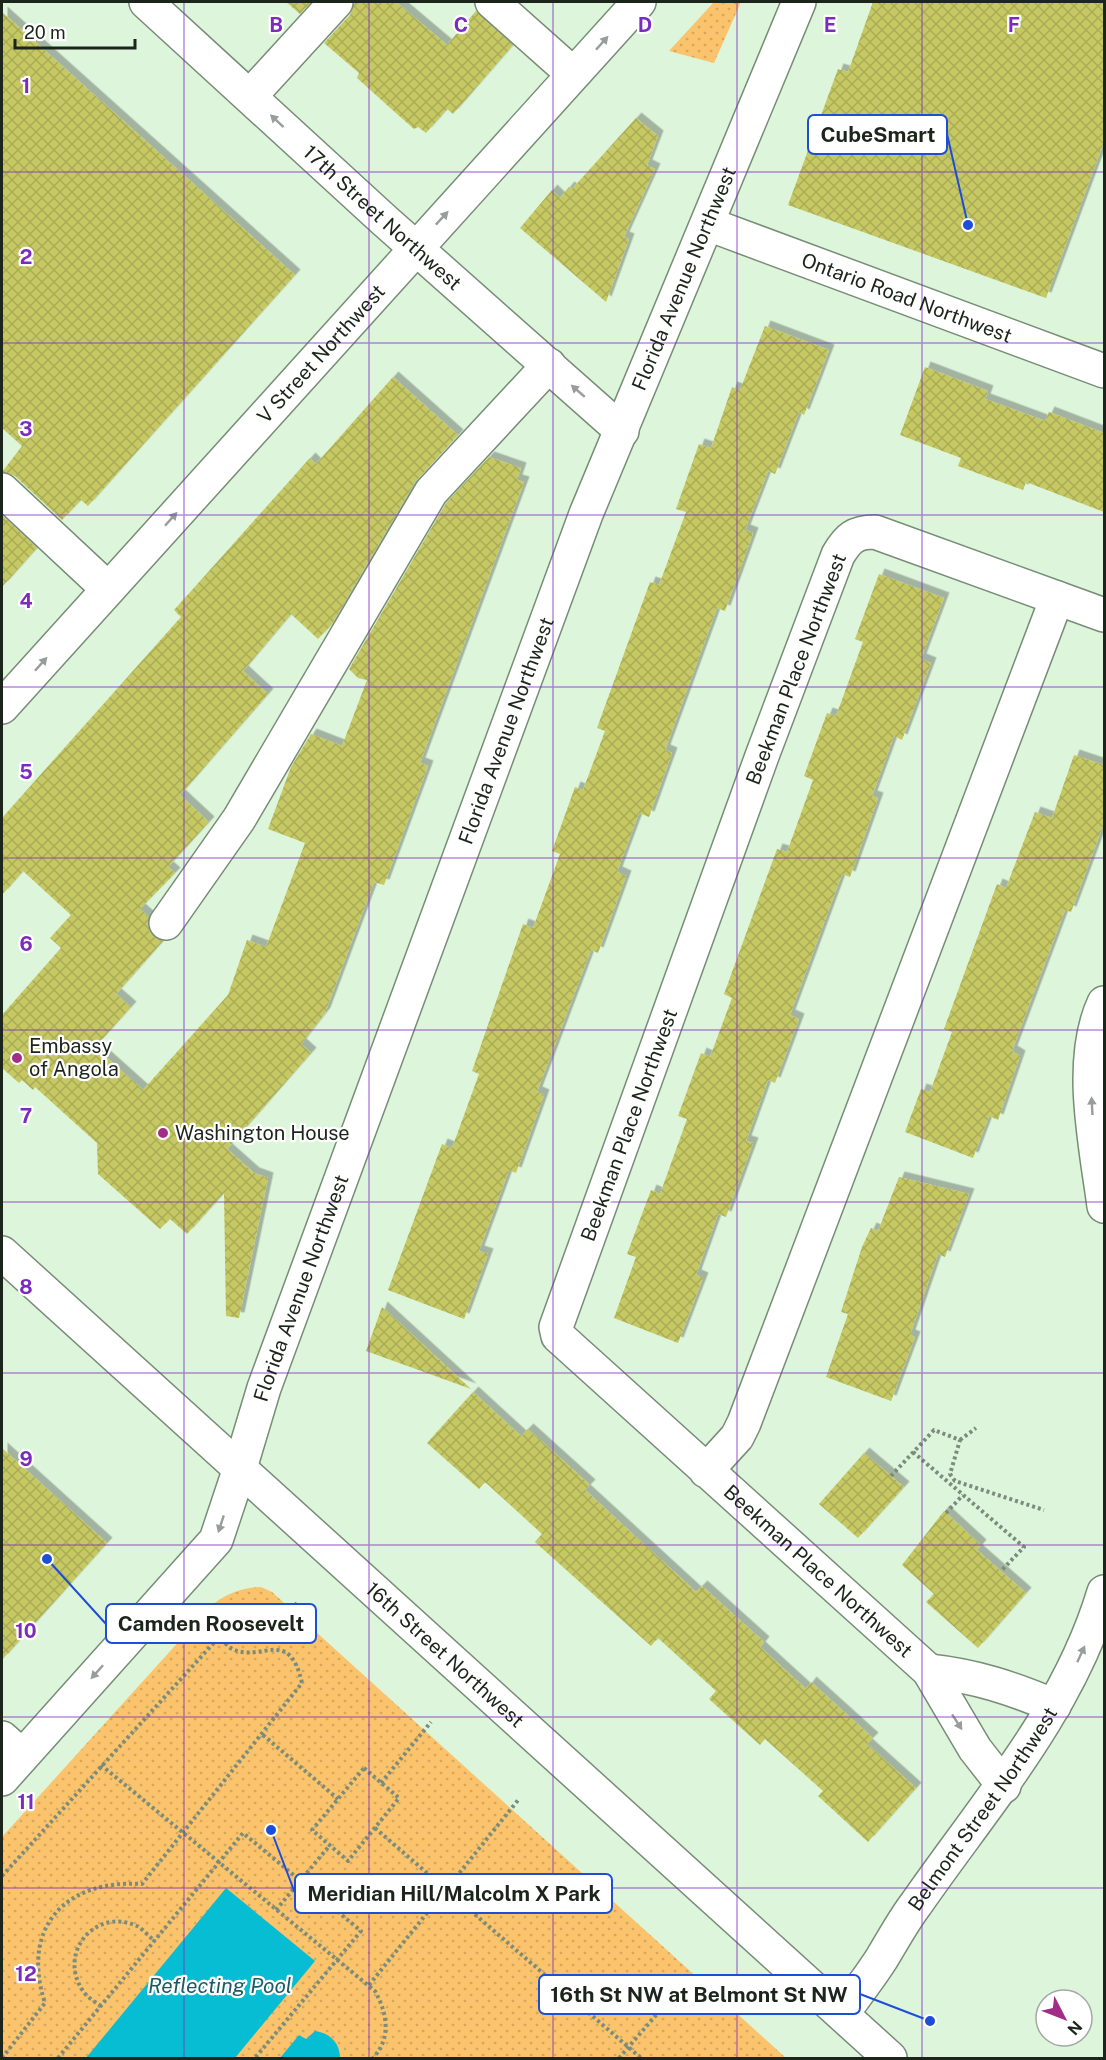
<svg xmlns="http://www.w3.org/2000/svg" width="1106" height="2060" font-family="'Public Sans',sans-serif">
<defs>
<pattern id="park-dots" width="8" height="8" patternUnits="userSpaceOnUse" patternTransform="scale(1.5)"><rect width="8" height="8" fill="#fac36c"/><path d="M2 2h.1M6 6h.1" fill="none" stroke="#d6a75d" stroke-width="1.8" stroke-linecap="round"/></pattern>
<pattern id="building-cross-hatch" width="8" height="8" patternUnits="userSpaceOnUse" patternTransform="scale(1.5)"><rect width="8" height="8" fill="#c6c963"/><path d="M0 0l8 8M0 8l8-8" fill="none" stroke="#aaac55"/></pattern>
<filter id="shadow"><feDropShadow dx="5.5" dy="-5.5" stdDeviation="0" flood-color="#0004"/></filter>
</defs>
<rect width="100%" height="100%" fill="#ddf5db"/>
<path fill="url(#park-dots)" d="M714,2H741L714,63L669,51Z
M261,1587L272,1592L786,2058H2V1837L211,1606C226,1594 241,1588 261,1587Z"/>
<path fill="#07bdd4" d="M226,1888L315,1961L235,2058H86Z
M315,2031C330,2033 340,2043 340,2058H280L299,2035L306,2039Z"/>
<path fill="url(#building-cross-hatch)" filter="url(#shadow)" d="M286,2H311L300,14Z
M354,2H396L447,45L476,11L513,45L453,114L447,109L426,133L418,127L414,129L388,106L357,78L359,73L324,43L350,15Z
M873,2H1104V142L1046,298L788,205L838,69L848,72Z
M2,12L295,275L88,506L81,500L62,520L15,476L2,472L22,446L2,428Z
M636,118L658,136L647,165L655,169L624,237L629,239L606,302L520,228L552,190L560,198L569,187L572,189Z
M765,326L829,350L804,415L799,412L775,474L768,471L745,530L753,533L725,611L717,608L665,750L672,753L649,817L639,813L617,872L626,876L598,953L591,950L537,1092L544,1095L516,1173L509,1170L479,1251L488,1254L464,1319L388,1290L442,1144L452,1148L479,1074L472,1071L523,924L533,928L560,854L552,851L575,787L583,790L605,731L597,728L650,582L659,585L686,512L676,509L699,444L711,448L732,387L740,390Z
M925,367L988,391L985,399L1045,421L1049,412L1104,433V512L1026,482L1023,490L958,466L961,458L900,435Z
M393,377L458,435L415,482L332,624L318,639L291,614L243,671L268,694L180,795L209,822L168,867L175,873L140,909L149,917V931L155,938L163,941L116,994L131,1007L95,1047L143,1090L228,995L247,940L266,947L305,843L268,829L291,767L311,734L342,746L367,680L358,678L349,669L446,503L489,457L521,468L517,480L524,482L420,763L428,766L384,885L374,882L325,1013L301,1044L311,1053L227,1149L254,1173L268,1178L239,1318L226,1316L224,1193L187,1234L170,1219L160,1229L98,1174L97,1143L35,1087L33,1090L22,1080L19,1083L2,1068V1015L61,948L50,938L71,915L23,871L2,895V818L181,617L174,610L193,589L310,458L316,464Z
M2,515L37,548L2,587Z
M879,574L944,598L921,659L931,663L902,740L894,736L872,796L878,798L850,877L842,874L790,1015L799,1019L775,1083L768,1080L746,1141L753,1143L726,1217L718,1214L696,1275L703,1278L678,1343L614,1318L636,1257L627,1254L651,1190L660,1194L687,1119L678,1116L701,1053L710,1057L732,998L724,994L777,849L787,852L813,780L804,776L827,713L836,716L863,642L855,639Z
M1074,755L1104,765V823L1071,912L1065,910L1012,1051L1020,1056L998,1120L989,1116L973,1158L905,1132L921,1089L930,1092L952,1032L944,1029L997,884L1006,888L1035,812L1052,818Z
M899,1177L969,1194L945,1257L938,1254L910,1335L915,1337L891,1401L826,1377L848,1314L841,1312L862,1247L871,1228L878,1231Z
M382,1307L471,1389L366,1351Z
M473,1392L521,1436L528,1429L590,1485L585,1490L696,1592L702,1586L764,1642L760,1647L806,1689L811,1682L873,1738L867,1744L916,1788L868,1842L818,1796L823,1791L765,1739L760,1745L709,1699L716,1691L658,1638L651,1646L535,1542L542,1534L485,1482L479,1489L427,1443Z
M2,1448L107,1543L2,1660Z
M864,1453L904,1487L858,1538L819,1504Z
M944,1511L981,1545L977,1550L1026,1593L978,1648L926,1602L934,1594L902,1565Z"/>
<g fill="none" stroke-linecap="round" stroke-linejoin="round">
<g stroke="#778d76" stroke-width="36">
<g id="minor">
<path id="s1" d="M146,2L384,220L622,431"/>
<path d="M492,2L573,74"/>
<path d="M250,96L336,2"/>
<path id="s2" d="M708,224L1104,371"/>
<path d="M2,490L108,589"/>
<path d="M1057,598L1104,615"/>
<path id="s3" d="M2,707L639,2"/>
<path d="M166,923L239,819L431,492L549,365"/>
<path d="M1104,1003C1077,1061 1096,1145 1104,1206"/>
<path id="s4" d="M706,1471L737,1437L744,1423L1057,598L875,532C855,532 848,538 838,555L762,756L556,1327L558,1336L929,1671L975,1749L1004,1786"/>
<path d="M929,1671C975,1676 1012,1688 1054,1706"/>
<path d="M2,1738L22,1756"/>
<path d="M2,1779L216,1540L240,1468"/>
<path id="s5" d="M842,2014C855,1996 870,1977 882,1958C893,1940 903,1921 916,1904C986,1803 1068,1712 1104,1592"/>
</g>
</g>
<g stroke="#778d76" stroke-width="36">
<g id="major">
<path id="s6" d="M2,1253L890,2058"/>
<path id="s7" d="M240,1468L264,1388L586,514L799,2"/>
</g>
</g>
<path stroke="#7c8c7b" stroke-width="4" stroke-dasharray="3 3" stroke-linecap="butt" d="M960,1440L976,1428
M913,1452L1024,1547L1001,1571
M891,1476L934,1430L960,1440L950,1474L955,1481L1044,1510
M946,1513L963,1495
M263,1735L338,1799
M101,1765L375,1991C387,2013 392,2037 373,2058
M364,1768L399,1798L348,1861L312,1830Z
M381,1783L431,1722
M375,1828L641,2058
M2,1876L230,1625C247,1613 263,1609 283,1619L297,1603
M276,1910L330,1845
M369,1985L519,1799
M101,2006C95,2002 87,1997 83,1991C57,1953 95,1907 137,1926C143,1929 149,1937 155,1941
M2,2058L45,2003C20,1927 66,1879 142,1884L302,1683C289,1626 262,1663 232,1649C227,1646 223,1640 218,1636
M58,2058L243,1833L361,1931L255,2058
M619,2058L657,2014"/>
<use href="#minor" stroke="#fff" stroke-width="33"/>
<use href="#major" stroke="#fff" stroke-width="33"/>
</g>
<defs><path id="oneway-solid" d="M-6-.8H1V-3.2L6.5 0L1 3.2V.8H-6Z" transform="scale(1.5)"/></defs>
<g fill="#999d99">
<use href="#oneway-solid" transform="translate(602 43) rotate(-48)"/>
<use href="#oneway-solid" transform="translate(277 121) rotate(-137)"/>
<use href="#oneway-solid" transform="translate(442 218) rotate(-47)"/>
<use href="#oneway-solid" transform="translate(578 391) rotate(-139)"/>
<use href="#oneway-solid" transform="translate(171 519) rotate(-48)"/>
<use href="#oneway-solid" transform="translate(41 664) rotate(-48)"/>
<use href="#oneway-solid" transform="translate(1092 1106) rotate(-93)"/>
<use href="#oneway-solid" transform="translate(221 1524) rotate(108)"/>
<use href="#oneway-solid" transform="translate(1081 1654) rotate(-65)"/>
<use href="#oneway-solid" transform="translate(97 1672) rotate(132)"/>
<use href="#oneway-solid" transform="translate(957 1722) rotate(57)"/>
</g>
<path fill="none" stroke="#7b2cbf" stroke-width="1.5" stroke-opacity="0.55" d="M184,2V2058M369,2V2058M553,2V2058M737,2V2058M922,2V2058M2,172H1104M2,343H1104M2,515H1104M2,687H1104M2,858H1104M2,1030H1104M2,1202H1104M2,1373H1104M2,1545H1104M2,1717H1104M2,1888H1104"/>
<g fill="#a12d87" stroke="#fff" stroke-width="2">
<circle cx="17" cy="1058" r="6"/>
<circle cx="163" cy="1133" r="6"/>
</g>
<g text-anchor="middle" stroke-width="4.5" stroke-linejoin="round" paint-order="stroke">
<g font-size="20" fill="#1c251c" stroke="#fff">
<text dy="7" stroke="none"><textPath href="#s1" startOffset="320">17th Street Northwest</textPath></text>
<text dy="7" stroke="none"><textPath href="#s7" startOffset="1270">Florida Avenue Northwest</textPath></text>
<text dy="7" stroke="none"><textPath href="#s2" startOffset="212">Ontario Road Northwest</textPath></text>
<text dy="7" stroke="none"><textPath href="#s3" startOffset="476">V Street Northwest</textPath></text>
<text transform="translate(796 669) rotate(-69)" y="7">Beekman Place Northwest</text>
<text dy="7" stroke="none"><textPath href="#s7" startOffset="784">Florida Avenue Northwest</textPath></text>
<text transform="translate(629 1125) rotate(-70)" y="7">Beekman Place Northwest</text>
<text dy="7" stroke="none"><textPath href="#s7" startOffset="190">Florida Avenue Northwest</textPath></text>
<text dy="7" stroke="none"><textPath href="#s4" startOffset="2366">Beekman Place Northwest</textPath></text>
<text dy="7" stroke="none"><textPath href="#s6" startOffset="598">16th Street Northwest</textPath></text>
<text dy="7" stroke="none"><textPath href="#s5" startOffset="249">Belmont Street Northwest</textPath></text>
</g>
<g font-size="20" fill="#1c251c" stroke="#fff" text-anchor="start">
<text x="29" y="1053">Embassy<tspan x="29" dy="23">of Angola</tspan></text>
<text x="175" y="1140">Washington House</text>
</g>
<g font-size="21" font-style="italic" fill="#1d5a63" stroke="#fff">
<text x="220" y="1993">Reflecting Pool</text>
</g>
</g>
<g font-size="20" text-anchor="middle" font-weight="bold" fill="#7b2cbf" stroke="#fff" stroke-width="4.5" stroke-linejoin="round" paint-order="stroke">
<text x="276" y="32">B</text>
<text x="461" y="32">C</text>
<text x="645" y="32">D</text>
<text x="830" y="32">E</text>
<text x="1014" y="32">F</text>
<text x="26" y="93">1</text>
<text x="26" y="264">2</text>
<text x="26" y="436">3</text>
<text x="26" y="608">4</text>
<text x="26" y="779">5</text>
<text x="26" y="951">6</text>
<text x="26" y="1123">7</text>
<text x="26" y="1294">8</text>
<text x="26" y="1466">9</text>
<text x="26" y="1638">10</text>
<text x="26" y="1809">11</text>
<text x="26" y="1981">12</text>
</g>
<path fill="none" stroke="#1d4ed8" stroke-width="2" d="M968 225L947 134M47 1559L106 1624M271 1830L295 1893M930 2021L860 1994"/>
<g fill="#1d4ed8" stroke="#fff" stroke-width="2">
<circle cx="968" cy="225" r="6"/>
<circle cx="47" cy="1559" r="6"/>
<circle cx="271" cy="1830" r="6"/>
<circle cx="930" cy="2021" r="6"/>
</g>
<g fill="#fff" stroke="#1d4ed8" stroke-width="2">
<rect x="808" y="115" width="139" height="39" rx="6"/>
<rect x="106" y="1604" width="210" height="39" rx="6"/>
<rect x="295" y="1874" width="317" height="39" rx="6"/>
<rect x="539" y="1975" width="321" height="39" rx="6"/>
</g>
<g font-size="21" text-anchor="middle" font-weight="bold" fill="#1c251c">
<text x="878" y="142">CubeSmart</text>
<text x="211" y="1631">Camden Roosevelt</text>
<text x="454" y="1901">Meridian Hill/Malcolm X Park</text>
<text x="699" y="2002">16th St NW at Belmont St NW</text>
</g>
<rect width="1106" height="2060" fill="none" stroke="#1c251c" stroke-width="6"/>
<g transform="translate(1064 2018) rotate(132)"><circle r="28" fill="#ffffff" stroke="#a4a8a4" stroke-width="1.5"/>
<path d="M0-4.5L10 22L0 15L-10 22Z" fill="#a12d87"/>
<text y="-9" font-size="16" font-weight="bold" text-anchor="middle" fill="#1c251c">N</text>
</g>
<path d="M15 39v9h120v-9" fill="none" stroke="#1c251c" stroke-width="3"/>
<text x="24" y="39" font-size="18" fill="#1c251c" stroke="#ffffff" stroke-width="4.5" paint-order="stroke">20 m</text>
</svg>
